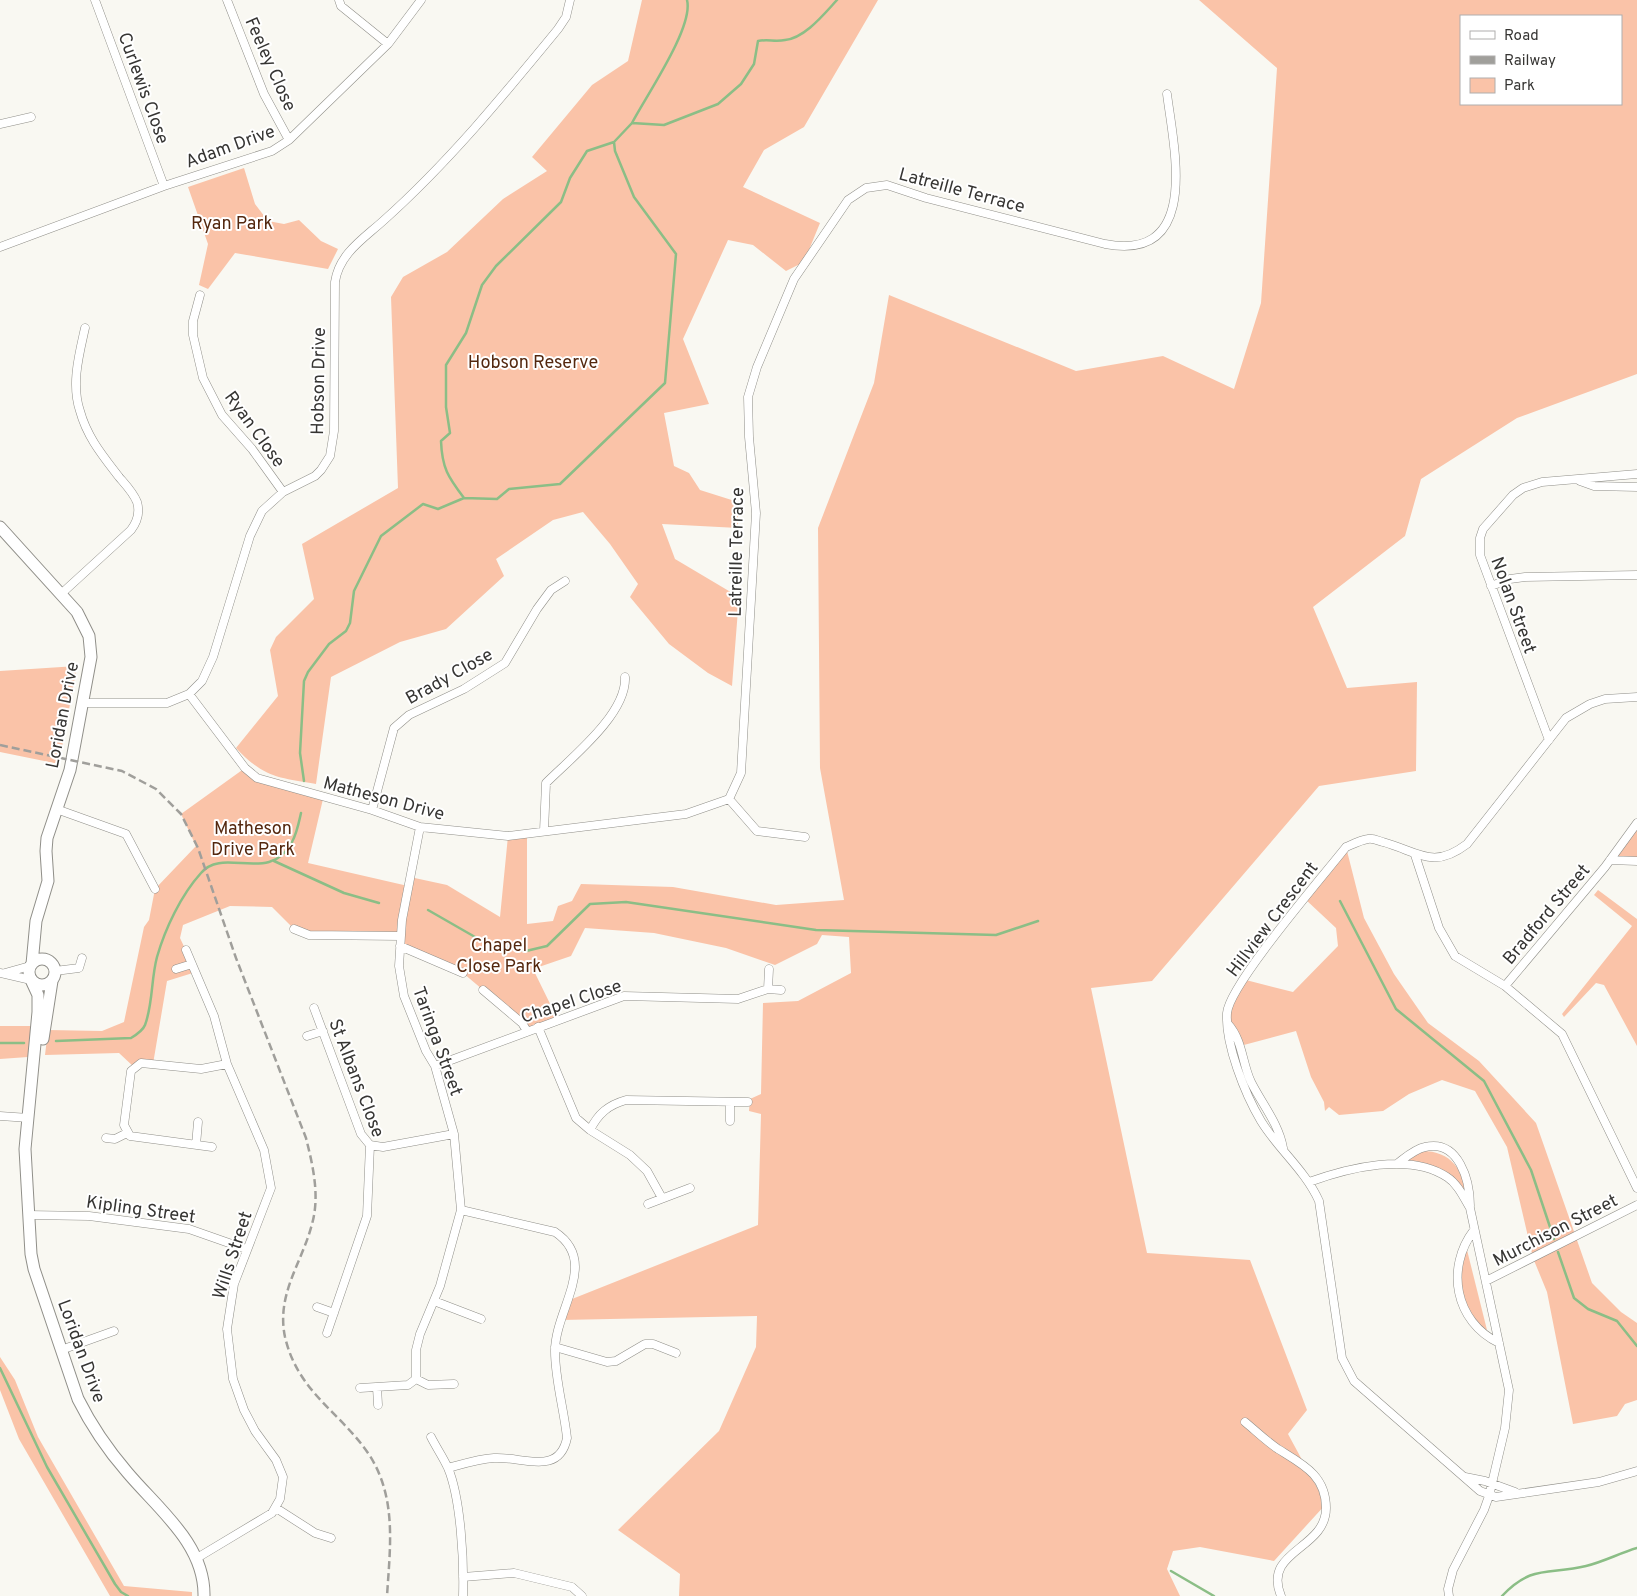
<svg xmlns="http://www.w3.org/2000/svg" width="1637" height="1596" font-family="Overpass,sans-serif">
<rect width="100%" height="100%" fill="#f9f8f2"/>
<path fill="#fac3a8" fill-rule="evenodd" d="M642,0H878L804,127L764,150L743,187L820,223L804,262L786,271L753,245L728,240L683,339L709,404L664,413L674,466L689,473L700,490L738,502V528L662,524L675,559L739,597L732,686L708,673L669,644L630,597L638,584L610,544L583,512L553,520L496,559L504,576L446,629L400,642L331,677L316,784C278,778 263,777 236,748L278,696L270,650L276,637L314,599L302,544L398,488L391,297L403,277L447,252L503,199L547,171L532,157L592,85L628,61Z
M1199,0H1637V374L1517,418L1421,479L1405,536L1313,607L1347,688L1417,682L1416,771L1319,786L1152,981L1091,988L1147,1253L1250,1260L1307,1410L1288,1434L1326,1504L1274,1561L1200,1547L1173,1551L1167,1569L1180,1596H679L680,1574L618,1530L719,1431L756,1347L757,1316L561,1320L567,1301L758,1225L761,1114L749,1111L750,1099L761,1094L763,1003L798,1001L851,973L849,937L822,935L817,944L775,965L726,948L654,933L585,928L571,956L533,969L558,1020L527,1031L522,1023L463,973L406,949L400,936L309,935L294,929L272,907L230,906L183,925L180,938L196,972L167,981L153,1064L134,1067L119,1053L45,1055L48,1030L102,1031L124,1022L144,927L149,920L155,889L196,846L181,814L245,768L257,778L323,799L308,863L408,886L410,877L447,885L500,917L508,836L527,833V924L553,921L558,906L572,901L581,884L673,887L776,905L844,900L820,768L818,528L874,383L889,295L1076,371L1163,356L1234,389L1261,303L1277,68ZM1461,16H1621V104H1461Z
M244,168L255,204L268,221L284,224L299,220L321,241L338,249L328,269L235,253L208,289L199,285L208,244L188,187Z
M77,666L59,764L0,752V671Z
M1637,827V859L1616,857Z
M1346,847L1364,918L1394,974L1428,1023L1479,1061L1536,1123L1592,1283L1621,1312L1637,1323V1400L1625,1404L1617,1416L1573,1424L1547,1292L1533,1258L1507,1147L1475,1091L1442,1080L1409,1094L1383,1111L1339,1115L1329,1107L1325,1111L1324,1102L1311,1077L1296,1031L1240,1046C1221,1012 1226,1013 1242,979L1293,992L1338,946L1336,928L1305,899Z
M1598,890L1637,919V1046L1604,985L1596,983L1564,1017L1562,1014L1632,926L1594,895Z
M0,1026H32L28,1057L0,1059Z
M1422,1151C1451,1151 1465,1170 1466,1199L1461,1186L1409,1162V1159Z
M1466,1246L1487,1330C1470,1325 1461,1301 1459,1285C1458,1273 1464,1257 1466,1246Z
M0,1357L15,1380L38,1437L124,1586L192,1592V1596H110L19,1439L0,1390Z"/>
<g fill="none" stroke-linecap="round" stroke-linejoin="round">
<path stroke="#8bbe86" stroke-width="2.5" d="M632,123C646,96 694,27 687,0
M464,498C448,477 442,468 441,441L450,433L446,407V365L466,333L482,285L496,266L561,202L570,178L587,151L614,142
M304,781L300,753L304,681L308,672L329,644L346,631L350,623L354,591L381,536L423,504L438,509L464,498L497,499L509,489L560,484L665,383L676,254L634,197L615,151L614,142L632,123L664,125L718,104L741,84L754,64L758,41C768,39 775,42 785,40C805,38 824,14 837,0
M274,861L344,893L379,903
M1340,901L1396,1009L1484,1081L1531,1170L1554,1239
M428,910L489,945L526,951L547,946L590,904L626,902L816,930L996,935L1038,921
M56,1041L131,1038C136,1035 143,1030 145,1025C153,1004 151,979 157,957C165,929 181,895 201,873C223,846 270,885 292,842C297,833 299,822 301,813
M0,1043H24
M1558,1252L1574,1298L1588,1309L1617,1321L1637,1346
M0,1368L47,1467L115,1584L121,1592L128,1596
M1171,1571L1214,1596
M1502,1596C1532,1564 1549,1575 1586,1566C1603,1562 1620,1553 1637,1548"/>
<g stroke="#908f89" stroke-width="9">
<path id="street" d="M95,0L164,186
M227,0L264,94L289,140
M339,0L341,6L388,44
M0,124L31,117
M0,247L164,186L272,151L289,140L388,44L421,0
M200,295L193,321V335L203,378L222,415L252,449L283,492
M1580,481L1594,486L1637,487
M1491,586L1510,579L1525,577L1637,575
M61,594L131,530C137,522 140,512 137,502C133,492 125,484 119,477C103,456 87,437 80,411C71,384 79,355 85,328
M189,694L245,768L257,778L372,810L420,827L508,836L686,814L729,799
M1637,697L1605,699L1590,704L1566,718L1467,844C1433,870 1419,852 1383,842C1379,841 1373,838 1368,839C1361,840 1353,844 1346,847C1324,875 1229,985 1227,1013C1225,1044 1245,1094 1261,1121C1278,1149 1305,1170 1319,1201L1342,1358L1354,1381L1480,1491L1496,1497L1599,1482L1637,1471
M83,703H167L189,694L202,681L213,657L250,536L262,511L283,492L315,476L321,470L330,456L334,431L335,282C339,254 363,239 383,221C448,163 503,96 558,29L566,17L570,0
M1549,740L1480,555V538L1483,529L1513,495L1523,488L1542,482L1637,474
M729,799L741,773L756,513L749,437L748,397L757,367L794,279L848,200L866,188L887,185L926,198L1105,244C1201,262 1174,149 1167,94
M729,799L757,831L805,837
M59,810L126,834L155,889
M372,810L394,728L409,715L464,689L505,663L537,609L551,590L565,581
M544,831L546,783C571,758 627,714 625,677
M1415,855L1439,928L1455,956L1505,986L1562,1034L1637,1188
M1610,860L1637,861
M294,929L309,935L400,936
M400,946L463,973
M186,950L214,1016L227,1064L264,1150L271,1188L234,1284L227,1329L233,1379L244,1410L255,1431L276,1460L283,1477L280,1499L272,1513L197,1558
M176,969L192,964
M55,971L79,968L82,958
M0,973L31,980
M5,973L30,966
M1505,986L1605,867L1637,823
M768,989L769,969
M483,990L522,1023L527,1031
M314,1008L361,1134L370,1145L367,1216L327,1333
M1228,1024C1243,1041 1242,1063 1251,1082C1262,1104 1279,1124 1283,1148
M538,1027L576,1118L590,1130L630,1155L647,1171L662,1198
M307,1036L323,1031
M435,1066L624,996L738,999L768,989L781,990
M730,1102V1121
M0,1116L29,1118
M590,1130C598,1114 608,1105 626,1100L748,1102
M106,1138L115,1139L127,1133
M196,1145L198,1122
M370,1145L383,1147L454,1134
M212,1147L130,1136L124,1125L131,1071L141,1063L201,1069L227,1064
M1398,1163C1406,1157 1415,1149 1425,1147C1459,1139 1470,1181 1470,1206
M1309,1182C1348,1168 1410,1152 1447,1177C1458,1184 1464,1198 1470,1208L1509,1390L1505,1428L1489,1496L1484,1510L1453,1570L1448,1589L1449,1596
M648,1204L690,1188
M28,1215L89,1216L189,1229L246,1249
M1474,1230C1445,1268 1455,1322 1499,1343
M1486,1281L1637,1205
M434,1301L481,1319
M317,1307L334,1313
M555,1347L607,1362L616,1361L645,1344H653L676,1353
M61,1350L114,1331
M416,1379L428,1385L454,1384
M377,1387L378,1405
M360,1388L408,1385L416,1379V1350L420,1334L440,1286L461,1210L454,1134L435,1066L426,1051L404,996L399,966L402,920L420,827
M1245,1422C1256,1431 1266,1441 1278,1449C1302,1464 1326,1475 1326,1508C1326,1550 1262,1550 1281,1596
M431,1437C436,1447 443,1457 448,1468C461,1499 464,1562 463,1596
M448,1468C463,1464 478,1459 494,1458C521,1456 559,1477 567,1438C564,1409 555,1380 555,1351C555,1309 600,1262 555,1232L461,1210
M1465,1477L1485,1481L1515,1492
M276,1508L315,1533L331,1538
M463,1577L514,1573L572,1587L582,1596"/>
</g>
<g stroke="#908f89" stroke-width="13">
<path id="secondary" d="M0,527L77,612L89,636L91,657L70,770L47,838L46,851L48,881L36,921L32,964
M29 972a13 13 0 1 1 26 0a13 13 0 1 1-26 0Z
M32,982L38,995V1012L25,1149L31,1254L34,1269L78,1399C91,1425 108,1450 127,1472C158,1509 205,1544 204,1596
M43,1039L52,981"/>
</g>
<use href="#street" stroke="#fff" stroke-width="8"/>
<use href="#secondary" stroke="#fff" stroke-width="11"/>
<path stroke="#a09f9b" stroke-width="2.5" stroke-dasharray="8 4" stroke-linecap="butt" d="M0,745L122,771L156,789L181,814L198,848L236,958L306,1138C313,1166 320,1196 312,1224C302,1263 276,1294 285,1337C298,1393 341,1412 370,1456C397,1499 390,1548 387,1596"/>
</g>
<g text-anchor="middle" stroke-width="4" stroke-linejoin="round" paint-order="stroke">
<g font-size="18" fill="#363533" stroke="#fff">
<text transform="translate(271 64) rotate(66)" y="6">Feeley Close</text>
<text transform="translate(144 88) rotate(70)" y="6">Curlewis Close</text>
<text transform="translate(230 146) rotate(-20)" y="6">Adam Drive</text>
<text transform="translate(962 190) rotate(15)" y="6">Latreille Terrace</text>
<text transform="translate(318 381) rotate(-89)" y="6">Hobson Drive</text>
<text transform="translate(255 429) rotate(54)" y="6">Ryan Close</text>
<text transform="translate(736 552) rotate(-89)" y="6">Latreille Terrace</text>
<text transform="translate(1514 605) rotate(70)" y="6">Nolan Street</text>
<text transform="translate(449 676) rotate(-29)" y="6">Brady Close</text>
<text transform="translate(62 715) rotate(-79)" y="6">Loridan Drive</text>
<text transform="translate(384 798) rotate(15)" y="6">Matheson Drive</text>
<text transform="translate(1546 914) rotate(-50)" y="6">Bradford Street</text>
<text transform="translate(1272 919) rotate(-53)" y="6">Hillview Crescent</text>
<text transform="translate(571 1001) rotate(-18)" y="6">Chapel Close</text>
<text transform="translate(438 1041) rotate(70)" y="6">Taringa Street</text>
<text transform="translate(357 1078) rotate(69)" y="6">St Albans Close</text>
<text transform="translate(141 1209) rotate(8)" y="6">Kipling Street</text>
<text transform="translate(1555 1230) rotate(-27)" y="6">Murchison Street</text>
<text transform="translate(232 1255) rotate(-72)" y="6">Wills Street</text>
<text transform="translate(82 1351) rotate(70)" y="6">Loridan Drive</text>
</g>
<g font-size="18" fill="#54280f" stroke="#fff">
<text x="232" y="229">Ryan Park</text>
<text x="533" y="368">Hobson Reserve</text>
<text x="253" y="834">Matheson<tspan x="253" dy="21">Drive Park</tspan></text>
<text x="499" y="951">Chapel<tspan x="499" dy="21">Close Park</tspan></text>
</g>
</g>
<rect x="1460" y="15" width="162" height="90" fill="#ffffff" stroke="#afaead"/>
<rect x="1470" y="31" width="25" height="8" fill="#ffffff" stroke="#afaead"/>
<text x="1504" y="40" font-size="15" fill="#363533">Road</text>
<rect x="1470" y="56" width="25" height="8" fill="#a09f9b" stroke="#afaead"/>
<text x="1504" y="65" font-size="15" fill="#363533">Railway</text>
<rect x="1470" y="78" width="25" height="15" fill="#fac3a8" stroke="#afaead"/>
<text x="1504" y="90" font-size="15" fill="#363533">Park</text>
</svg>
